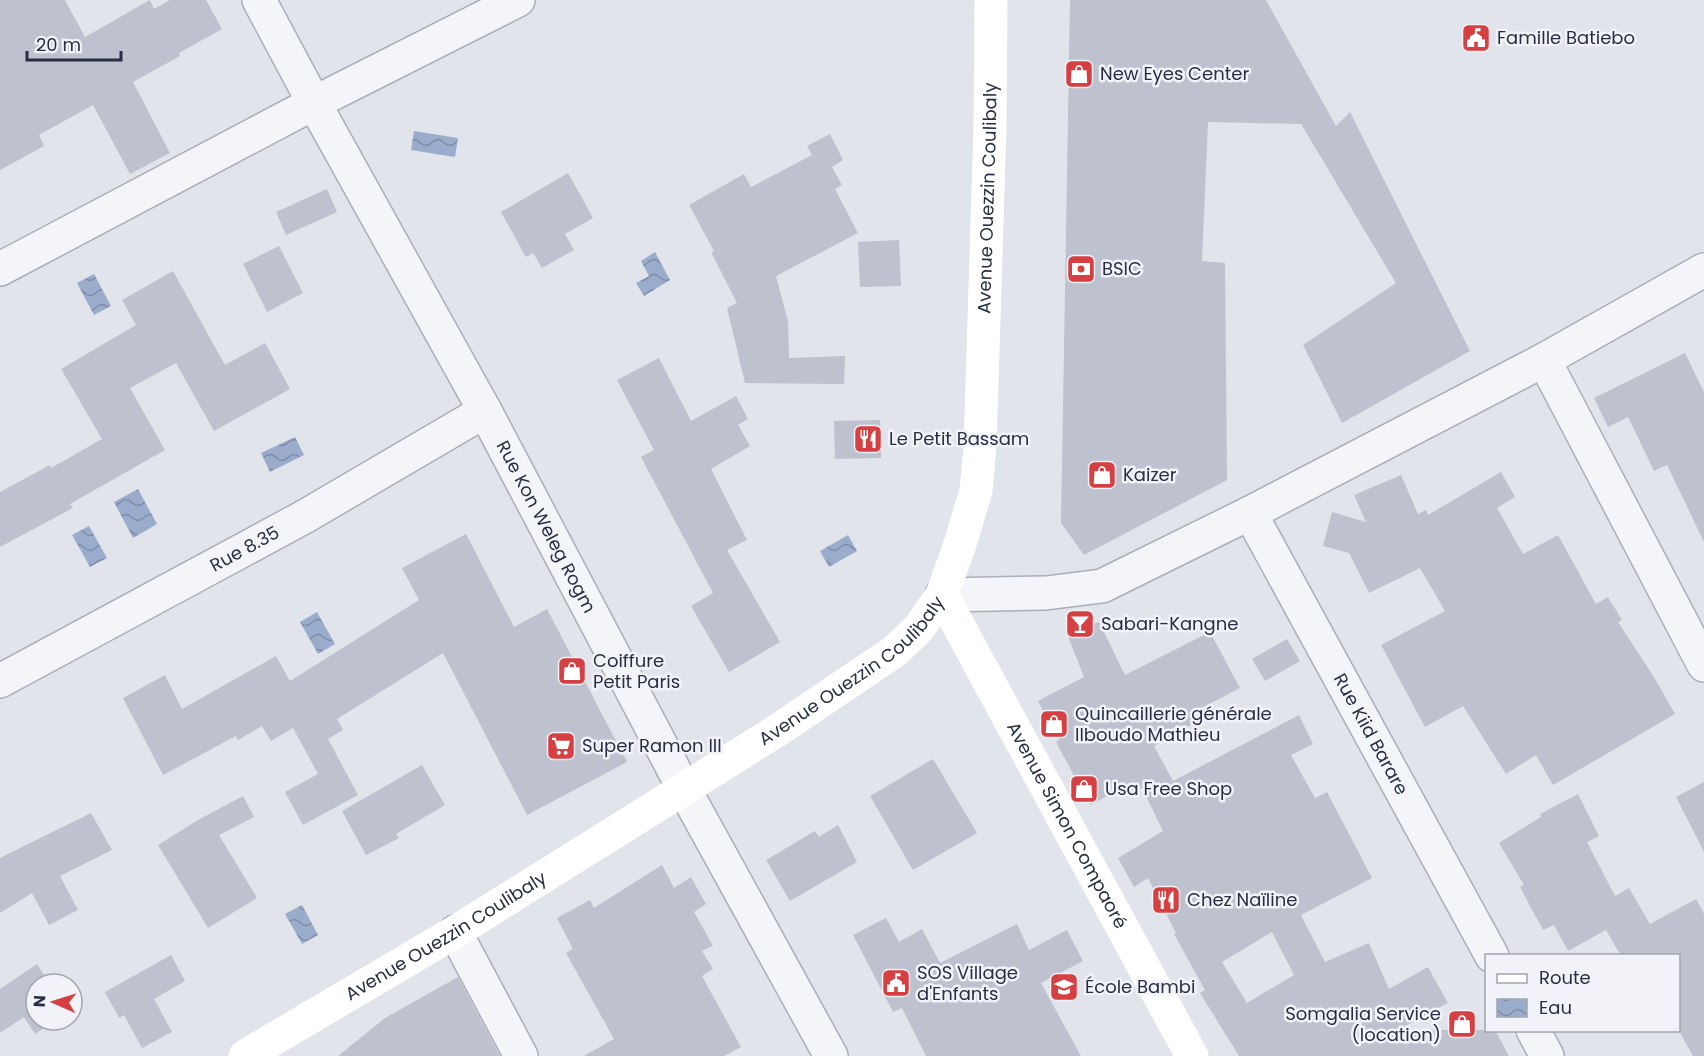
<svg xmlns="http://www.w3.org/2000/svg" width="1704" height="1056" font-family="Poppins,sans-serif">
<defs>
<pattern id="water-waves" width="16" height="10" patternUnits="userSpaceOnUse" patternTransform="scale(1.5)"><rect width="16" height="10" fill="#9aaccc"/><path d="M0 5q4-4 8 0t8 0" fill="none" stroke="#7e8ca7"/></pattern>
</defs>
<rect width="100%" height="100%" fill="#e1e4eb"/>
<path fill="url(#water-waves)" d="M414,131L458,138L455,157L411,150Z
M655,252L670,280L644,296L636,283L649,276L641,261Z
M94,274L111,306L94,315L77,283Z
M295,437L304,455L270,472L261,453Z
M138,489L157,524L133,538L114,502Z
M89,526L107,558L90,567L72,535Z
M848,535L857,551L829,567L820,551Z
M317,612L335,644L318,654L300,622Z
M302,905L318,935L302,944L285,914Z"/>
<path fill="#bec2ce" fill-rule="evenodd" d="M0,0H65L85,37L150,0L154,9L170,0H206L222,29L179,53L180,56L133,82L170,153L130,174L93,105L39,135L44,146L0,170Z
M1070,0H1266L1336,126L1350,112L1470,351L1342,423L1303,345L1396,283L1301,124L1208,122L1202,261L1225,263L1227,480L1084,555L1061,523Z
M830,134L843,160L832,167L842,185L835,189L858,233L776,276L788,321L789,358L845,356L844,384L745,383L727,308L737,303L711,252L714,251L689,205L744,174L751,187L812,155L807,146Z
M568,173L593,218L565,234L574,250L542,268L533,253L526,257L501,212Z
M327,189L337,212L286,235L276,212Z
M899,240L901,286L860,287L858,242Z
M279,246L303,293L267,312L243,264Z
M173,271L225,365L265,343L290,389L214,431L176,363L130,388L165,450L70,504L73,508L0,547V492L50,465L51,468L102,439L61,369L136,325L122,300Z
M1685,353L1704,392V542L1667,465L1654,471L1628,417L1608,427L1594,398Z
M659,358L691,421L736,396L748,419L738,425L750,446L711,469L747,540L727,550L780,642L729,672L691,606L713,593L641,457L654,450L617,380Z
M880,420L881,458L835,459L834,421Z
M1501,472L1515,497L1497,508L1523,554L1558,535L1596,604L1608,597L1622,620L1618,622L1654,677L1675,714L1553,785L1536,755L1506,774L1463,706L1425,727L1381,645L1445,611L1420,568L1369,593L1349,553L1323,546L1332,512L1366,522L1354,495L1401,475L1418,514L1426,510L1428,515Z
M466,534L514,627L547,609L627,762L527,815L443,653L337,719L343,730L328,739L358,795L303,825L285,792L318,774L293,728L271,741L262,726L238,740L236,736L163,775L123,698L165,675L182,709L276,656L290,681L419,600L402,568Z
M1099,622L1125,675L1210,632L1240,688L1190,714L1194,723L1154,746L1173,781L1299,715L1313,744L1291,755L1315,798L1327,792L1372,878L1301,915L1325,962L1369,943L1389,989L1428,967L1448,1003L1398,1030H1495L1509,1056H1239L1200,993L1205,990L1174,934L1176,933L1148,878L1134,887L1118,858L1163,831L1142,788L1123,798L1119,790L1090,805L1056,742L1059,740L1038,701L1084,677L1067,634ZM1272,932L1294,975L1247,1003L1222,962Z
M1287,639L1300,661L1265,681L1252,659Z
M933,759L977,833L913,870L870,796Z
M422,765L445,805L396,834L399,838L366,855L342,811Z
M1704,782V852L1676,797Z
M1578,794L1599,836L1587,842L1615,896L1629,888L1650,924L1696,899L1704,914V1056H1693L1678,1029V956H1621L1606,930L1568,951L1554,925L1543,930L1520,887L1524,885L1499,843L1541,817L1540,814Z
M243,796L254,817L219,835L257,898L208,928L158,845L198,820Z
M91,813L112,850L60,876L78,910L49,925L32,893L0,913V858Z
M838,825L857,862L790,901L766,860L815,831L819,837Z
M662,865L674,888L691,877L706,904L694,912L713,946L702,951L713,969L702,976L741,1047L724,1056H584L614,1039L566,953L573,949L557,918L590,900L594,908Z
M886,918L899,942L922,929L940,963L1017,924L1029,950L1067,930L1083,961L1041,983L1081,1056H926L902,1008L893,1012L853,935Z
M171,955L185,981L154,999L172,1032L142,1048L124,1015L119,1018L105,992Z
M37,964L50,984H36V1020H56L35,1034L24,1017L0,1033V989Z
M458,977L500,1056H338L385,1018Z"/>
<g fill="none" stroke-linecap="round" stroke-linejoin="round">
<g stroke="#aaaeb9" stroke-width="36">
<g id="street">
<path id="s1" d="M259,0L314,103L485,411L684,789L831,1056"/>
<path d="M0,269L314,103L518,0"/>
<path d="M1544,360L1704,665"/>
<path id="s2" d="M1250,513L1492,956"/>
<path d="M942,595L1046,593L1102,586L1250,513L1544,360L1704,270"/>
<path id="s3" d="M0,681L304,517L485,411"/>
<path d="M455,932L521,1056"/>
<path d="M1533,1030L1547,1056"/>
</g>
</g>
<use href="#street" stroke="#f4f5f8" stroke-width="33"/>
<g stroke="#fff" stroke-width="33">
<path id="s4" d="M942,595L1192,1056"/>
<path id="s5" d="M245,1056L455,932L775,732L895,651L919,628L942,595L959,547L976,491L980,447L990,127L991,0"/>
</g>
</g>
<defs>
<g id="civic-square" transform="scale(1.5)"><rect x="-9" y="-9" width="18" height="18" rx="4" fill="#d64043" stroke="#f1f3f8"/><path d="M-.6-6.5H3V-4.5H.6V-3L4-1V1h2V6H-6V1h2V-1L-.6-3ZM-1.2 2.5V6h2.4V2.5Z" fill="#fff"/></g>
<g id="shop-square" transform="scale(1.5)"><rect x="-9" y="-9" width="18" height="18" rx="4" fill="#d64043" stroke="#f1f3f8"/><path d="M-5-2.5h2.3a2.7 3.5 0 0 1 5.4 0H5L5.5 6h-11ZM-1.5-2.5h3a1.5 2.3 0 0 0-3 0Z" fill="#fff"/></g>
<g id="bank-square" transform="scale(1.5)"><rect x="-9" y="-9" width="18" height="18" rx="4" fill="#d64043" stroke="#f1f3f8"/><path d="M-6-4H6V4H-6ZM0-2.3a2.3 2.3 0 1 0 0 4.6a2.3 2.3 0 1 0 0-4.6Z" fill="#fff"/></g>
<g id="restaurant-square" transform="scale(1.5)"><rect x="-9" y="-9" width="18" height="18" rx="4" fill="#d64043" stroke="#f1f3f8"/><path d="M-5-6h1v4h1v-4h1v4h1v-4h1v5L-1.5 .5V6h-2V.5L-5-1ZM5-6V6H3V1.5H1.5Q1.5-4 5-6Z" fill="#fff"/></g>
<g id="bar-square" transform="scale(1.5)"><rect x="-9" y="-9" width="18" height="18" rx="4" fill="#d64043" stroke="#f1f3f8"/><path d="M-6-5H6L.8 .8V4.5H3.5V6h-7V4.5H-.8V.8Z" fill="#fff"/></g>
<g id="supermarket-square" transform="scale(1.5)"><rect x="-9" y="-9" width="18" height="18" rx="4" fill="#d64043" stroke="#f1f3f8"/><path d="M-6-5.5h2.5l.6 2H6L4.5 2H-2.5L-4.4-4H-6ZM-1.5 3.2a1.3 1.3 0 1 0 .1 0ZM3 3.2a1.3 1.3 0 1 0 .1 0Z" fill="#fff"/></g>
<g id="school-square" transform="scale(1.5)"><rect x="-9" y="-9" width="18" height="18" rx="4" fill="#d64043" stroke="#f1f3f8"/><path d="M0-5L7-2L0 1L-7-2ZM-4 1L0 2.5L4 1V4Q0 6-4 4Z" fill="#fff"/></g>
</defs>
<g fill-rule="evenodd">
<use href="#civic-square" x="1476" y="38"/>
<use href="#shop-square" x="1079" y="74"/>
<use href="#bank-square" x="1081" y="269"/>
<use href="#restaurant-square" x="868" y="439"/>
<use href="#shop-square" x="1102" y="475"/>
<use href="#bar-square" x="1080" y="624"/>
<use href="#shop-square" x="572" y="671"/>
<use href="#shop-square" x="1054" y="724"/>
<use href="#supermarket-square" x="561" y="746"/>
<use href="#shop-square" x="1084" y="789"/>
<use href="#restaurant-square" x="1166" y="900"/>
<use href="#civic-square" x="896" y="983"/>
<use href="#school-square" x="1064" y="987"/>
<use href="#shop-square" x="1462" y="1024"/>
</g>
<g text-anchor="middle" stroke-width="5" stroke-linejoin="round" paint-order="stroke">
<g font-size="18" fill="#282f43" stroke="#f1f3f8" text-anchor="start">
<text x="1497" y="44">Famille Batiebo</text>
<text x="1100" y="80">New Eyes Center</text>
<text x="1102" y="275">BSIC</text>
<text x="889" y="445">Le Petit Bassam</text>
<text x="1123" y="481">Kaizer</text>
<text x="1101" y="630">Sabari-Kangne</text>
<text x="593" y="667">Coiffure<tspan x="593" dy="21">Petit Paris</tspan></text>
<text x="1075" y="720">Quincaillerie générale<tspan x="1075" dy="21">Ilboudo Mathieu</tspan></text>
<text x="582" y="752">Super Ramon III</text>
<text x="1105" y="795">Usa Free Shop</text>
<text x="1187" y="906">Chez Naïline</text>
<text x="917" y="979">SOS Village<tspan x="917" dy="21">d'Enfants</tspan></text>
<text x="1085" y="993">École Bambi</text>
<text x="1441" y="1020" text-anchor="end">Somgalia Service<tspan x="1441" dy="21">(location)</tspan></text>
</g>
<g font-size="18" fill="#282f43" stroke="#f1f3f8">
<text dy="6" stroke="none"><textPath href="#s5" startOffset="1242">Avenue Ouezzin Coulibaly</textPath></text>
<text dy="6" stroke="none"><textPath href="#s1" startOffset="600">Rue Kon Weleg Rogm</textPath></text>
<text dy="6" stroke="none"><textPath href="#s3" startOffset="278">Rue 8.35</textPath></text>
<text dy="6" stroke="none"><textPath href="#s5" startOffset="720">Avenue Ouezzin Coulibaly</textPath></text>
<text dy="6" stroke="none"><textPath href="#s2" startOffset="252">Rue Kiid Barare</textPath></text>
<text dy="6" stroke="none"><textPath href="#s4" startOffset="262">Avenue Simon Compaoré</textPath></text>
<text dy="6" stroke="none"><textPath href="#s5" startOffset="234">Avenue Ouezzin Coulibaly</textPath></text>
</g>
</g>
<rect x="1485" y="954" width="195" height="78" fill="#f1f3f8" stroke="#a1a5b0" stroke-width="1.5"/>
<rect x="1497" y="974" width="30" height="9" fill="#ffffff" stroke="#a1a5b0" stroke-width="1.5"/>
<text x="1539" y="984" font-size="18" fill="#282f43">Route</text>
<rect x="1497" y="999" width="30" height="18" fill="url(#water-waves)" stroke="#a1a5b0" stroke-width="1.5"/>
<text x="1539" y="1014" font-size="18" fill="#282f43">Eau</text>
<g transform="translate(54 1002) rotate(273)"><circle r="28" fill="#f1f3f8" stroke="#a1a5b0" stroke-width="1.5"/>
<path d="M0-4.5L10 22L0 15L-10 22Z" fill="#d64043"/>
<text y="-9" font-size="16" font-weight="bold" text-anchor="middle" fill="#282f43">N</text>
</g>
<path d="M27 51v9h94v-9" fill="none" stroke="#282f43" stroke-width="3"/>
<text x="36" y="51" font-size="18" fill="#282f43" stroke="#f1f3f8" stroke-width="4.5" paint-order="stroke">20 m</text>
</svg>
